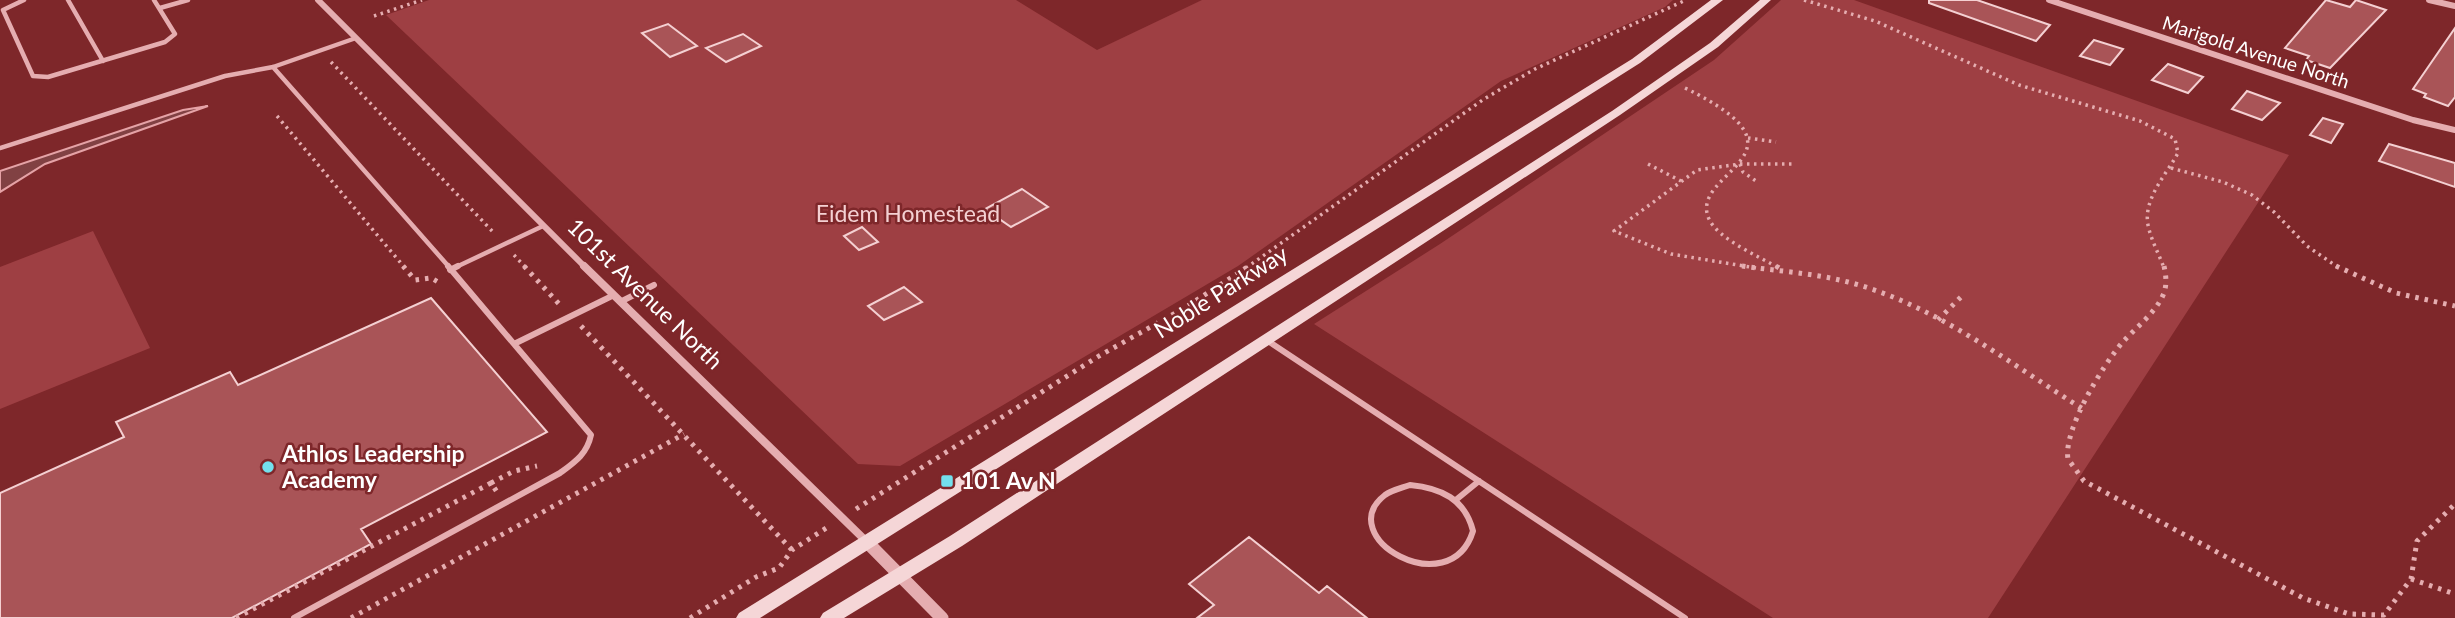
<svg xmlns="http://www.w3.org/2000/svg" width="2455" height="618" font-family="Lato,sans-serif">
<rect width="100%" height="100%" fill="#7e272a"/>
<path fill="#9e3f43" d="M429,0H1016L1097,50L1202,0H1673L1665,7L1501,81L1238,266L900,466L858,464L386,15Z
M1781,0H1854L2289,155L1988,618H1773L1314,324L1440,244L1714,60Z
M93,231L150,348L0,409V267Z"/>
<path fill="#814143" stroke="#e5a2a6" stroke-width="2" d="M208,106L45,164L0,192V171L183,110Z"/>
<path fill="#a95457" stroke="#f4d0d2" stroke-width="2" d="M1929,0H1977L2050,25L2036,41L1929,3Z
M2326,0L2350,7L2356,0L2386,10L2330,68L2306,60L2309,56L2285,48Z
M668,24L697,46L670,57L642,33Z
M2455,28V97L2448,106L2424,97L2426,94L2413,89Z
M743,34L761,46L726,62L706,48Z
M2094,40L2123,49L2110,65L2080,56Z
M2168,64L2203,77L2188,93L2152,80Z
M2247,91L2280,103L2262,120L2232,109Z
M2323,118L2343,124L2331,143L2310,135Z
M2389,144L2455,163V187L2379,161Z
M1022,189L1048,207L1011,227L985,209Z
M862,227L878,242L859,250L844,236Z
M904,287L922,302L884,320L868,306Z
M431,298L547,432L361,529L371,544L232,618H0V493L124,437L116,422L230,372L238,385Z
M1249,537L1319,593L1327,586L1367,618H1197L1214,605L1189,584Z"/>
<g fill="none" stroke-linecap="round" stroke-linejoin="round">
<path stroke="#e5adb0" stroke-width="3.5" stroke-dasharray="2.5 4.5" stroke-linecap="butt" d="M1804,0L1875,21L2019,85L2140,121L2175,139L2178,153C2166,175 2143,199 2148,225C2151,240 2159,254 2164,268
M374,16L422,0
M331,62L494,233
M1685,88C1823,155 1687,171 1709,219C1718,239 1760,257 1779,268
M277,116L405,268
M1748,138L1776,142
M1648,164L1681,181
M1740,164L1743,172L1756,181
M2171,168L2223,182L2252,195L2274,212L2307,246L2339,268
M514,255L526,268
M1246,268L1484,99L1535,69L1686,0
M1756,268L1671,254L1614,231L1697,170L1740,164H1792"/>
<path stroke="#e5adb0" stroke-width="5" stroke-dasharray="3.5 6" stroke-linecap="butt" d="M403,266L415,280L431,278L440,283
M524,266L560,305
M1742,266C1777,271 1813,273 1848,282C1934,304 2009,363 2083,409
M1776,266L1779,268
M2164,266C2166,275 2167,284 2164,293C2156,313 2136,327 2122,343C2103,365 2063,430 2068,459L2084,481L2303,598L2349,614L2384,615L2411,579L2417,541L2455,504
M2336,266L2396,293L2455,306
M1938,320L1961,297
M581,326L792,550
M491,483L514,471L537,466
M856,509L1099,356L1186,307L1249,266
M2411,579L2455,594
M236,618L491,483L497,492
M351,618L684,434
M690,618L756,577L779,568L792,550L831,525"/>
<path stroke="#e5adb0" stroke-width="4.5" d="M24,0L3,10L33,76L48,77L165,42L175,34L154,0
M68,0L103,61
M160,8L188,0
M273,67L450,268
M0,148L225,76L273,67L356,38
M454,268L543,226"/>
<path stroke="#e5adb0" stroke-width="6" d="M450,270L458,266
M620,302L654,285
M1268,341L1685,618
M516,343L614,295
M1410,485C1441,488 1465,499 1473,531C1450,605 1331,537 1385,495C1392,490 1402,488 1410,485Z
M1457,499L1479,481
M294,618L560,473C575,462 587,454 591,435L448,266"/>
<path stroke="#e5adb0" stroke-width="6" d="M318,0L586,268
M2049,0L2413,120L2455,130
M2429,0L2455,6"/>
<path stroke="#e5adb0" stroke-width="8" d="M584,266L867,542"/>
<path stroke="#e5adb0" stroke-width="13" d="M867,542L942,618"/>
<path fill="#f5d6d7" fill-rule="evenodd" d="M1711,0H1723L1640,63L760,618H736L739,613L1632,59Z
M1760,0H1771L1718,47L1620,115L962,546L844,618H820L823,613L950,536L1612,111L1710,43Z"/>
</g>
<g fill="#73e0ed" stroke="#7e272a" stroke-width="2.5">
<circle cx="268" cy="467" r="7"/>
<rect x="940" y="474" width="14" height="14" rx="3.5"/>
</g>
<g text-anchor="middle" stroke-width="5" stroke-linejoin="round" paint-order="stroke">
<g font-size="19" fill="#fff" stroke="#7e272a">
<text transform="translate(2256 52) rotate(18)" y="7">Marigold Avenue North</text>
</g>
<g font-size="23" fill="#f4d0d2" stroke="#7e272a">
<text x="908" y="222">Eidem Homestead</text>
</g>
<g font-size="23" fill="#fff" stroke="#7e272a">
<text transform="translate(1221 292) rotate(-32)" y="8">Noble Parkway</text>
<text transform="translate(645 294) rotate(44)" y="8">101st Avenue North</text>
</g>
<g font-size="23" font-weight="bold" fill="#fff" stroke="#7e272a" text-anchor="start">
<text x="282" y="462">Athlos Leadership<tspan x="282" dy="26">Academy</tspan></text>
<text x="961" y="489">101 Av N</text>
</g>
</g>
</svg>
